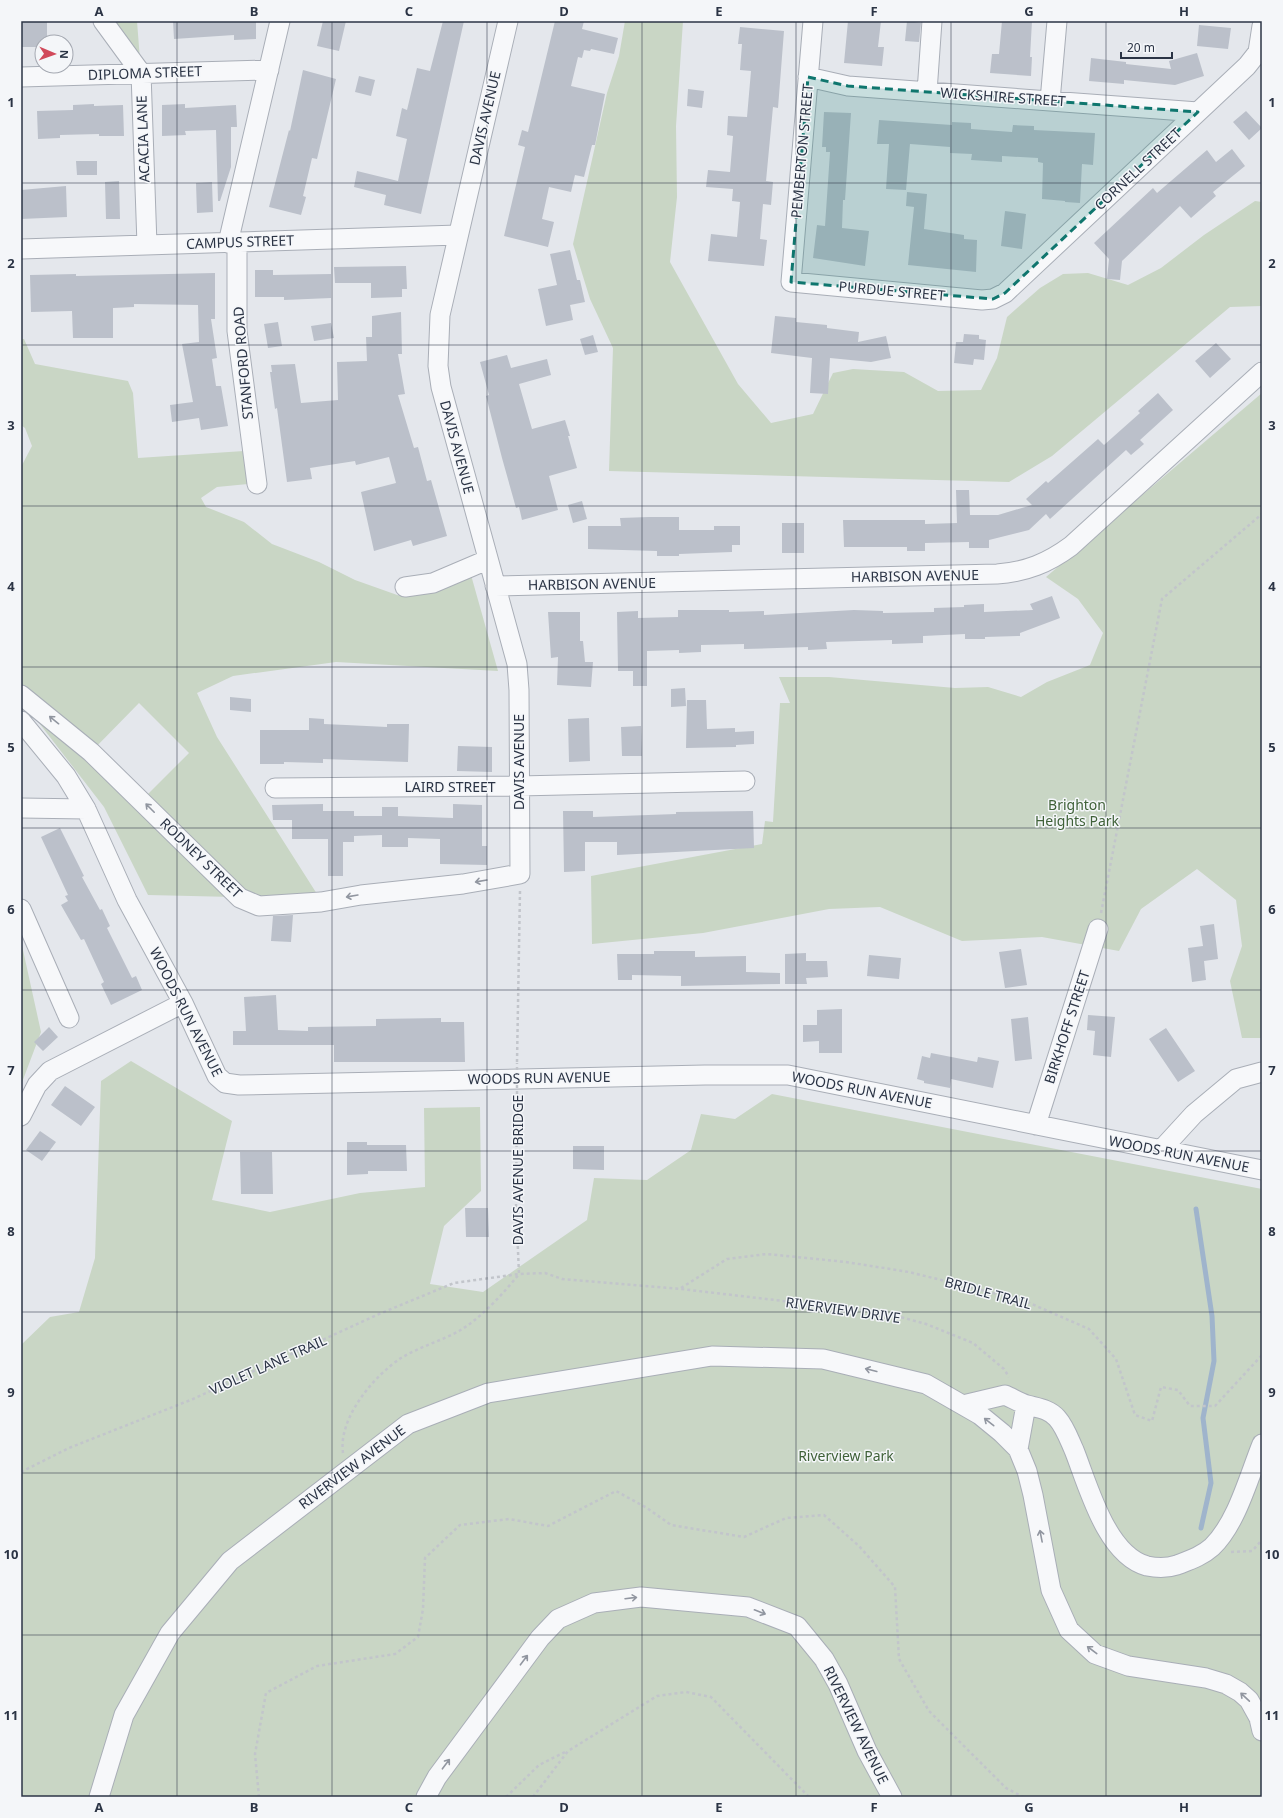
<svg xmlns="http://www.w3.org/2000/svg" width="1283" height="1818" font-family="'Noto Sans',sans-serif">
<rect width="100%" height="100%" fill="#e4e7ec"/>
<path fill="#c9d6c5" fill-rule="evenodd" d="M103,21H137L141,73Z
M625,21H683L676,126L677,197L670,262L738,384L771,423L813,414L833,373L853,369L904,372L938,391L981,390L997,358L1007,317L1040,288L1063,274L1088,273L1128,285L1161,268L1204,235L1255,201L1262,202V306L1230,307L1052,456L1009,482L609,471L613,348L590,299L573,244L607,93L619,56Z
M21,339H24L35,364L128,381L133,393L138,458L244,451L248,484L217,487L201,498L206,507L244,522L272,544L319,562L355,580L400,596L442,587L471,575L498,671L336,662L233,676L197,693L217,737L317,894L234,897L148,895L104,807L36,719L21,703V467L32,446L25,428L21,425ZM139,703L189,753L142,800L91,752Z
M1262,393V1038H1242L1230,981L1242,946L1236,900L1197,869L1141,909L1119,951L1042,937L962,941L880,907L829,909L703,933L592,944L591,876L762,844L765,821L773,822L780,703H790L779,677H829L955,688L988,687L1021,697L1047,682L1090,665L1103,633L1078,599L1046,577Z
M21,941L41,1032L21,1085Z
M131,1061L232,1121L212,1200L270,1212L360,1193L425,1187L424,1108L480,1107L481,1191L444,1226L430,1284L483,1292L587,1220L594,1178L647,1180L691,1150L701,1114L735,1119L772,1094L1262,1189V1797H21V1345L50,1317L79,1312L95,1258L101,1081Z"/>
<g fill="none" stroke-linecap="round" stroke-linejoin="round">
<path stroke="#9fb4cc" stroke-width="5" d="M1196,1209L1212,1316L1214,1361L1203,1418L1211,1483L1201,1528"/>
</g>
<path fill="#bbc0ca" d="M21,21H47V42H42V47H21Z
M173,21H256V39L234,40V35L174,39Z
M323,21H346L339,51L317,46Z
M443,21H464L421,214L384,205L386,195L354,187L357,171L398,181L407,139L396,136L402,108L407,110L417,68L430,71Z
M555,21H584L582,29L618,38L614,54L591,49L590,51L584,50L582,58L578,57L571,86L605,94L595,145H592L584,177L575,175L571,192L549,187L542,219L554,222L548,247L504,236L525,147L518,145L522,130L528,132Z
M848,21H881L878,47H884L882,66L844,63Z
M907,21L921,23L919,42L905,41Z
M1002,21H1032L1030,57H1032L1031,76L990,73L992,54H999Z
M1199,25L1231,28L1228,49L1197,46Z
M740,27L784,31L778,108L773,107L766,181L773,182L771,205L763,204L760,239L767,240L764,266L708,261L711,234L737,237L740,202L732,201L733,189L706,187L708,170L730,172L733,136L727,135L728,116L747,117L751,71L740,70L742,44H738Z
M1197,53L1204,76L1175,85L1124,80V84L1089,81L1091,58L1126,62V64L1171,69L1169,61Z
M303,70L336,79L317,159L312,158L303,196L306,197L301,215L269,207L289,130L290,131Z
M359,76L375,80L371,96L355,92Z
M688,89L704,91L702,108L687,106Z
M94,104V106L123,105L124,136H99V134L60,135V138L38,139L37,111L73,110V105Z
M185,104V108L236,105L237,127H231V167L220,201H218L216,130L185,131L186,135L162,136V105Z
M1246,111L1262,128L1249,140L1233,122Z
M824,112L851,113L845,200H843L842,228L869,231L865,266L813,258L817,225L825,226L830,152H826V147H822Z
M879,120L952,125V122L971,123V129L1012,132L1013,125L1034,126V130L1095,133L1093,165L1082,164L1080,203L1065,202V201L1042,199L1043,163L1038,162V158L1002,156V162L971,160L972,154L950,153V147L910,144L906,190L886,189L889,144H877Z
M1232,149L1245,166L1213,192L1216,196L1191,218L1180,206L1122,261L1120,280L1107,279L1109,259L1094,243L1153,188L1157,193L1207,150L1216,162Z
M76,161H97V175H77Z
M119,181L120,219H106L105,182Z
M212,182L213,212L197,213L196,183Z
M66,186L67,217L21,219V190Z
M907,192L927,194L924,229L964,235V239L977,240L976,272L908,265L914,207L906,206Z
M1005,211L1026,214L1022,249L1001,246Z
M570,250L577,280H580L585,302L570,305L573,320L546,326L538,289L557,285L550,254Z
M406,266L407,289H402V297L371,298V283H335L334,267Z
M255,270H273V275L331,274V298L284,300V297H255Z
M215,273V319H211L217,358L212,359L216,386H221L228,426L201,430L199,418L172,422L170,405L193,402L182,344L199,342L198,305L134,304V307L113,308V338H73L72,311L31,312L30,275L76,274V276Z
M401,312L402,354H398L405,394L398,395L414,448L418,447L427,481L431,480L447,536L413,546L411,540L374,551L361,492L396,483L389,457L356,465L355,461L310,468L312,479L287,482L277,408L275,409L270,372H272L271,365L295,364L301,403L338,400L337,362L367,361L366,337H372V316Z
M775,316L796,318V322L827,325V328L859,332L858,342L886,336L891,358L871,362L830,358L828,394L810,393L812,358L771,353Z
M278,322L282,346L268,348L264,324Z
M331,323L334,338L314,341L311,326Z
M964,334L979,335V339L986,340L984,360L974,359L973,365L954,363L956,342H963Z
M593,335L598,352L585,355L580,339Z
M1216,343L1231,359L1210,378L1195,361Z
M507,355L511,368L547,359L551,375L519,384L532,429L565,420L570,436H568L577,468L549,476L558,510L522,520L519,507L516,508L502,458L486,396L489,395L480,362Z
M1158,393L1173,410L1140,440L1144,444L1131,455L1126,450L1050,519L1046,514L1029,530L989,540V548H969V542L925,543V551H907V547H844L843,520H925V524L957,523L956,490H969L970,515H998L1032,505L1026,499L1046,481L1048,483L1098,439L1104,445L1140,413L1138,411Z
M582,501L587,519L573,523L568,505Z
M649,517H679V530H714V526H740V545H732V552L679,554V556H657V551L588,549V526H621L620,518Z
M782,523H804V553H782Z
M1052,596L1060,618L1020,633V636L985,637V639H965V634L923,636V643L892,644V640L826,642L827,649L808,650V647L744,649V644L701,645V652L679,653V650L647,651V686H633V671H618L617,612L638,611V618L678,617V610H729V612L764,611V615L854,610L883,611V613L934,612V608L964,607V605L984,604V612L1033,610L1030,604Z
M548,612H580V641H583L585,662H593L591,687L557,685L558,657L551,658Z
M685,688L686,706L671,707V689Z
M230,697L251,699V712L230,710Z
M687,700H706L707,729L735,728V732L754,731V744L736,745V747L686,748Z
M309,718L324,719V724L346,725L387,727V724H409L408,762L323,759V763L284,762V764H260V730H309Z
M589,718L590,761L569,762L568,719Z
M641,726L642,756H622L621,727Z
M458,746L492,747V772L457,771Z
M323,804V811H354V816H382V807H398V816L453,818V804L482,805V846H487V865L440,864V839L408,838V847H382V835L354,836V842H343V876H328V839H292V820H273L272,805Z
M563,811H593V817L676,814V812L753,811L754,848L617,855V842H585V871L564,872Z
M60,828L84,876L82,877L100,910L102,909L110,926L107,928L132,978L136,976L142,990L111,1005L101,984L104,982L84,939L81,940L61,905L68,901L65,896L68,895L41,837Z
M293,915L291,942L271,941L273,916Z
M1214,924L1218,959L1204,961L1206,980L1192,982L1188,948L1203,946L1200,926Z
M1021,949L1027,985L1005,988L999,952Z
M654,951H695V957L746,956V972L780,973V984L681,986V976L632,975V980H618L617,954H654Z
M806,953V961H827L828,977L806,978L807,984H785V954Z
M869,955L901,958L899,979L867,976Z
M276,995L278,1030L308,1031V1027L376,1026V1019L441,1018V1022H464L465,1062H334V1045H233V1031H246L244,997Z
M842,1009V1053H819V1041L803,1042V1025H817V1010Z
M1088,1015L1115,1017L1111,1057L1093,1055L1095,1031L1087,1030Z
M1028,1017L1032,1059L1015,1061L1011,1019Z
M49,1027L58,1037L43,1051L34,1042Z
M1166,1028L1195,1071L1178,1082L1149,1039Z
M931,1053L977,1062L978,1057L999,1061L993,1088L951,1079L950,1088L924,1083V1081L917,1079L922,1056L930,1058Z
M65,1086L95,1107L81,1126L51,1105Z
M40,1131L56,1142L42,1161L26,1150Z
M347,1142H367V1145H406L407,1171H368V1174L347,1175Z
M573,1146H604V1170L573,1169Z
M240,1152H272L273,1194H241Z
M465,1208H488L489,1237H466Z"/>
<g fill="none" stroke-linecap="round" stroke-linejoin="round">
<g stroke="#a9aeb7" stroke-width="21">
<path id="minor" d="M103,21L141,73L147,245
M813,21L791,282L982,300L993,299L1005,293L1247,66L1258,52L1262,26
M21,77L269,70
M808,77L848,86L1198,112
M927,92L932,21
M1050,101L1057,21
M237,242V331L257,484
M228,243L280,21
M21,249L458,235
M495,586L997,574C1026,572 1048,563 1071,546L1262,372
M405,587L433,583L487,560
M21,695L91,752L240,898L259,906L321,902L361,895L463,884L520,874L519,690L517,664L441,387L438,366L440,315L508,21
M21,721L66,776L86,809L127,900L183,1003L217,1076L225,1083L239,1085L705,1075H788L1262,1170
M275,788L518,786L745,781
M21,808L86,809
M21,909L69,1018
M21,1116L37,1085L50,1071L183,1003
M1036,1125L1098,929
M1161,1150L1194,1114L1236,1079L1262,1072
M963,1405L1005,1395C1012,1398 1020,1403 1027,1405C1038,1408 1049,1409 1057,1418C1065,1427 1069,1439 1074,1450C1088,1485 1106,1555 1147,1566C1157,1568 1168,1568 1177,1565C1190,1560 1202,1556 1212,1547C1237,1523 1249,1476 1262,1444
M1018,1449L1026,1405
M99,1797L124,1715L170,1633L230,1561L408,1424L488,1393L712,1356L823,1359L926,1384L980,1415L1002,1433L1018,1449L1027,1471L1033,1495L1051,1590L1069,1630L1095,1654L1128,1666L1206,1678L1226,1684L1240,1692L1249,1700L1259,1718L1262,1731
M426,1797L437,1777L540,1638L558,1619L594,1603L641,1597L748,1607L797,1626L824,1659L838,1684L867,1751L892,1797"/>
</g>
<path stroke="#c2c5cb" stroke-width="2.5" stroke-dasharray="3 3" stroke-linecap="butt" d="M1101,913L1162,599L1262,514
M517,1062L520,891
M517,1096L516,1205L519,1274
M681,1288L727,1259L767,1254L846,1262L909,1272L1025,1301L1089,1329L1116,1359L1135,1415L1152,1421L1161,1387L1178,1390L1190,1406H1215L1262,1355
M343,1453C338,1418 374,1376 401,1358C419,1347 441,1341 459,1331C481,1318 504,1293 519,1274
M21,1472L69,1448L193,1399L379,1314L454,1283L519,1274L545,1273L562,1279L681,1289L886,1313L926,1324L973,1343L1004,1369L1009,1377
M1231,1552L1252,1551L1262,1540
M259,1797L255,1754L266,1693L317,1666L395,1654L418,1637L423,1609L425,1558L460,1525L509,1519L548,1526L616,1491L647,1508L671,1525L744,1537L786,1518L824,1515L859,1546L895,1587L899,1659L929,1711L1006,1788L1023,1797
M506,1797L539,1765L567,1751
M533,1797L568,1751L657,1696L686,1692L711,1697L809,1797"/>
<use href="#minor" stroke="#f7f8fa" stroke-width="19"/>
<path stroke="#c2c5cb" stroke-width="2.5" stroke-dasharray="3 3" stroke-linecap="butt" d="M517,1094V1063"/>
</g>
<defs><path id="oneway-shaft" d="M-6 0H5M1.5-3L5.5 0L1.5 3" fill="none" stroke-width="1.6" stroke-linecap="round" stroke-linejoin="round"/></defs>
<g stroke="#9196a0">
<use href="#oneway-shaft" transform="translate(54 720) rotate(-141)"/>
<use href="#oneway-shaft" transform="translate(150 808) rotate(-135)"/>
<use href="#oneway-shaft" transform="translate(481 881) rotate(170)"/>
<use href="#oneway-shaft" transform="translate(352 896) rotate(170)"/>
<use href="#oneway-shaft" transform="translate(871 1370) rotate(-166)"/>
<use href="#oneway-shaft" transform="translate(989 1422) rotate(-142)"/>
<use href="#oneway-shaft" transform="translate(1041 1536) rotate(-101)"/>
<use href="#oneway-shaft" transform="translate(631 1598) rotate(-7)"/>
<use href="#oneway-shaft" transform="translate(760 1612) rotate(21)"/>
<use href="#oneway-shaft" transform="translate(1092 1650) rotate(-143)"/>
<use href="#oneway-shaft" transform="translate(524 1660) rotate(-53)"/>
<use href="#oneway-shaft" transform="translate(1245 1697) rotate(-137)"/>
<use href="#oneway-shaft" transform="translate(446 1764) rotate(-53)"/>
</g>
<path fill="#0f766e" fill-opacity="0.2" stroke="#0f766e" stroke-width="3" stroke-dasharray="8 5" stroke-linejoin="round" d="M808,77L848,86L1198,112L1005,293L993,299L791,282Z"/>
<path fill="none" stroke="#2b3445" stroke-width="1" stroke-opacity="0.55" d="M177,21V1797M332,21V1797M487,21V1797M642,21V1797M796,21V1797M951,21V1797M1106,21V1797M21,183H1262M21,345H1262M21,506H1262M21,667H1262M21,828H1262M21,990H1262M21,1151H1262M21,1312H1262M21,1473H1262M21,1635H1262"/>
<g text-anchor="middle" stroke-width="3" stroke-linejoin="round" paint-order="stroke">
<g font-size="14" fill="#2b3445" stroke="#f4f6f9">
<text transform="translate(145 73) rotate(-2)" y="5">DIPLOMA STREET</text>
<text transform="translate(1003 97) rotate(4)" y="5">WICKSHIRE STREET</text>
<text transform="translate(485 118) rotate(-77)" y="5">DAVIS AVENUE</text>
<text transform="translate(143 139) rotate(-92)" y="5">ACACIA LANE</text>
<text transform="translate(802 151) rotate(-85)" y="5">PEMBERTON STREET</text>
<text transform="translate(1138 169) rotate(-43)" y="5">CORNELL STREET</text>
<text transform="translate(240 242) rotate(-2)" y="5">CAMPUS STREET</text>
<text transform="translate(892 291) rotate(5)" y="5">PURDUE STREET</text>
<text transform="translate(243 363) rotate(-95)" y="5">STANFORD ROAD</text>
<text transform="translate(457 447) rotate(75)" y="5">DAVIS AVENUE</text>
<text transform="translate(915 576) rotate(-1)" y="5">HARBISON AVENUE</text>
<text transform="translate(592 584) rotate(-1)" y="5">HARBISON AVENUE</text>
<text transform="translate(519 762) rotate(-90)" y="5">DAVIS AVENUE</text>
<text x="450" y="792">LAIRD STREET</text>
<text transform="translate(201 858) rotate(44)" y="5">RODNEY STREET</text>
<text transform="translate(186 1012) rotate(63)" y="5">WOODS RUN AVENUE</text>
<text transform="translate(1067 1027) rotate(-72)" y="5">BIRKHOFF STREET</text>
<text transform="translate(539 1078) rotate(-1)" y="5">WOODS RUN AVENUE</text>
<text transform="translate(862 1090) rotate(11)" y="5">WOODS RUN AVENUE</text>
<text transform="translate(1179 1154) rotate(11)" y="5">WOODS RUN AVENUE</text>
<text transform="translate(518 1170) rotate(-90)" y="5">DAVIS AVENUE BRIDGE</text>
<text transform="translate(988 1293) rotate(15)" y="5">BRIDLE TRAIL</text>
<text transform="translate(843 1310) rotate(8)" y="5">RIVERVIEW DRIVE</text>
<text transform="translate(268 1365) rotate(-24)" y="5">VIOLET LANE TRAIL</text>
<text transform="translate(352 1467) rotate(-37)" y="5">RIVERVIEW AVENUE</text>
<text transform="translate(856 1725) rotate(64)" y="5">RIVERVIEW AVENUE</text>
</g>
<g font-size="14" fill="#3f6138" stroke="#f4f6f9">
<text x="1077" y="810">Brighton<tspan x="1077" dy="16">Heights Park</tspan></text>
<text x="846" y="1461">Riverview Park</text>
</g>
</g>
<rect width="1283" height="1818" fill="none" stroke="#f4f6f9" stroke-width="44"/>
<g transform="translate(54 54) rotate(92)"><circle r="19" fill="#f4f6f9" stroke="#a4a8b1"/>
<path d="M0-3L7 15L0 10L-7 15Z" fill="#d1495b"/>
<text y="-6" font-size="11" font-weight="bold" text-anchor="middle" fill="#2b3445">N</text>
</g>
<path d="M1121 52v6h51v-6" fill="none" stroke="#2b3445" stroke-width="2"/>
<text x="1127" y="52" font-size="12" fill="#2b3445" stroke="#f4f6f9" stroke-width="3" paint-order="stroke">20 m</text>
<rect x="22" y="22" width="1239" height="1774" fill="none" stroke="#2b3445" stroke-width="1.5"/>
<g font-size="13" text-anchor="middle" font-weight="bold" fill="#2b3445">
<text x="99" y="16">A</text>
<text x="254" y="16">B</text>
<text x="409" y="16">C</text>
<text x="564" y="16">D</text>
<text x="719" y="16">E</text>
<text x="874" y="16">F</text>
<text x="1029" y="16">G</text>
<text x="1184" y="16">H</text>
<text x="11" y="107">1</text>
<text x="1272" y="107">1</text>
<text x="11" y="268">2</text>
<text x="1272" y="268">2</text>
<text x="11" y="430">3</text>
<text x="1272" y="430">3</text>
<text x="11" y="591">4</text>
<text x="1272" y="591">4</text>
<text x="11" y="752">5</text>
<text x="1272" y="752">5</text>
<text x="11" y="914">6</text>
<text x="1272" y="914">6</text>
<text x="11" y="1075">7</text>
<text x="1272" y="1075">7</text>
<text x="11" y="1236">8</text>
<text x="1272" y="1236">8</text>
<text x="11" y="1397">9</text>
<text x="1272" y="1397">9</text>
<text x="11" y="1559">10</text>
<text x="1272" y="1559">10</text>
<text x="11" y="1720">11</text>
<text x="1272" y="1720">11</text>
<text x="99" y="1812">A</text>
<text x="254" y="1812">B</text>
<text x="409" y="1812">C</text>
<text x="564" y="1812">D</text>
<text x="719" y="1812">E</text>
<text x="874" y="1812">F</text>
<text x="1029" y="1812">G</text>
<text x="1184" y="1812">H</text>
</g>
</svg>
